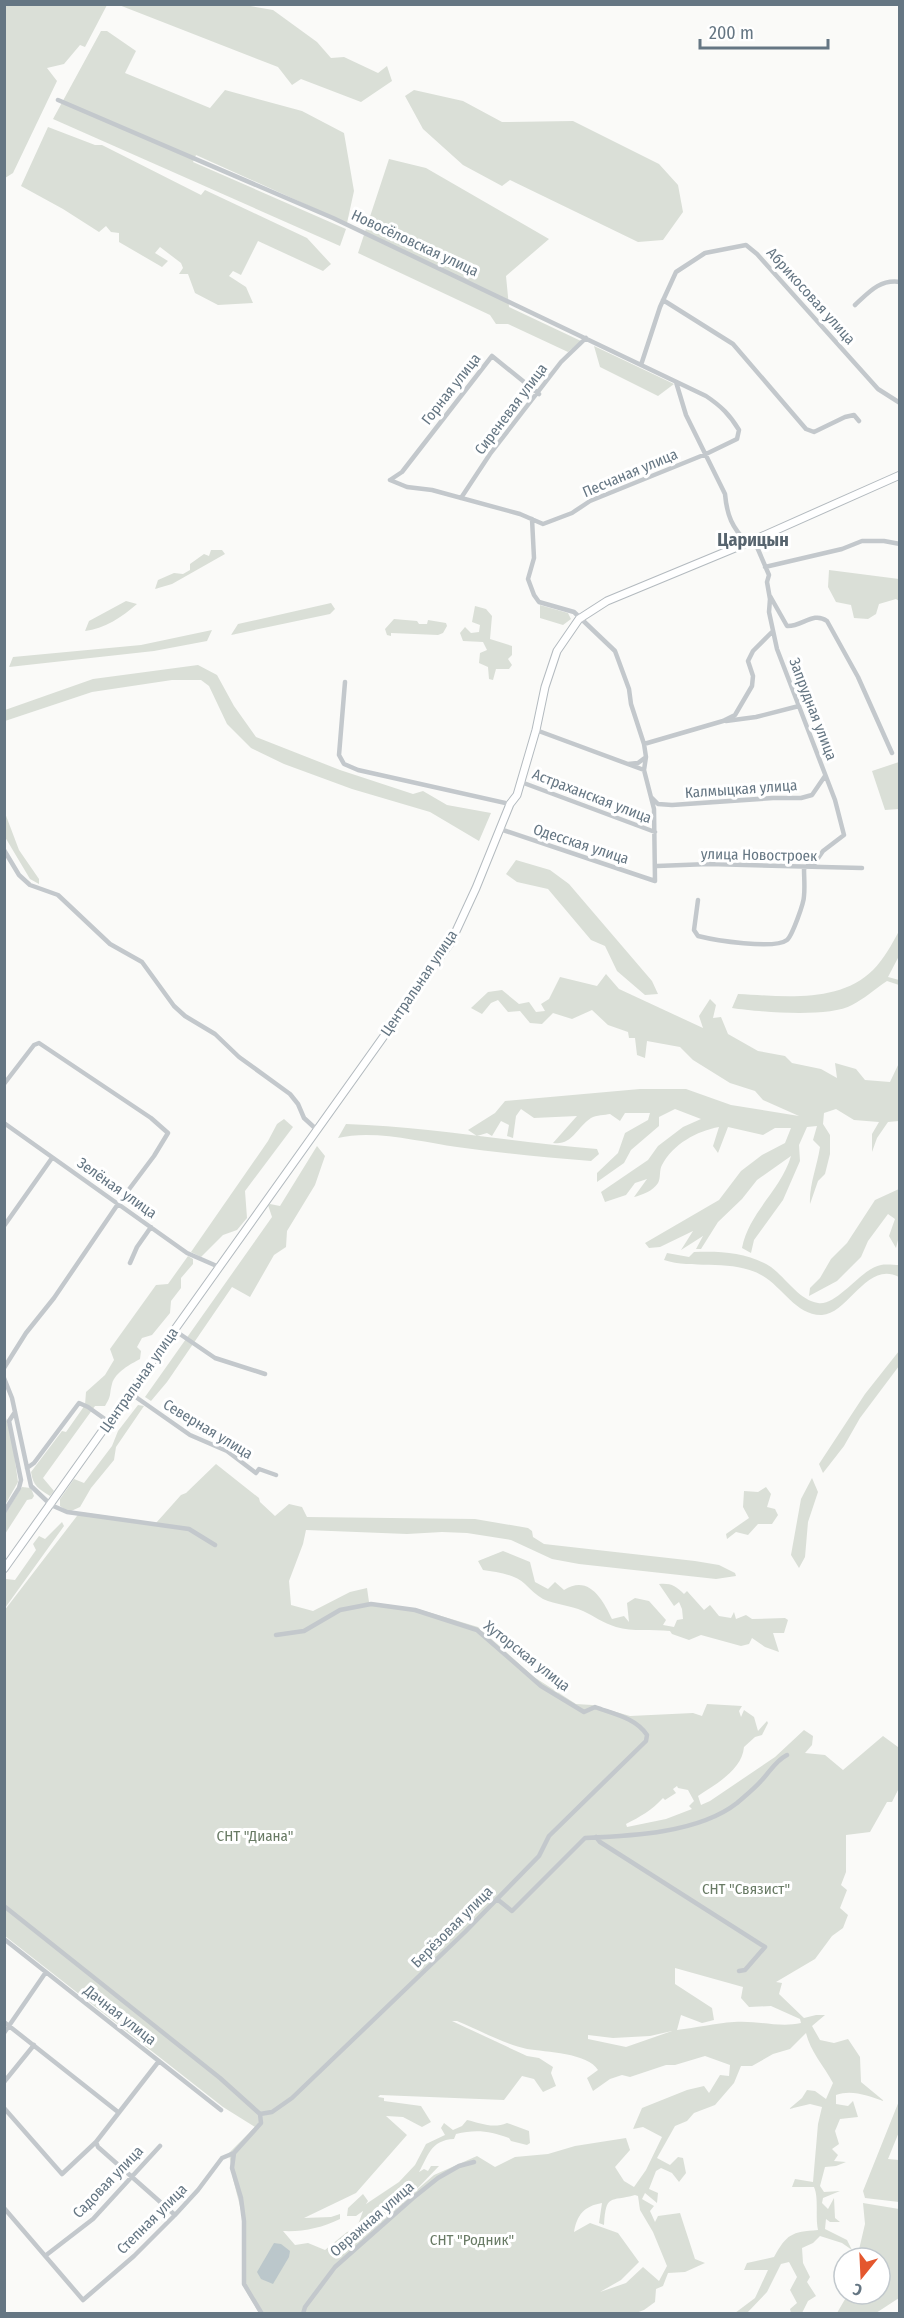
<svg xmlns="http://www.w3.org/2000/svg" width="904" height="2318" font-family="'Fira Sans Condensed',sans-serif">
<rect width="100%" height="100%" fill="#fafaf8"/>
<path fill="#dadfd7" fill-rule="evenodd" d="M5,4L107,5L85,47L80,45L64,64L47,68L57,81L13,173L5,178Z
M239,4L273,10L317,42L331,58L344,57L378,73L387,66L392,81L361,102L301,79L292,85L278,67L119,5Z
M101,31H107L136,51L125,73L210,108L225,90L302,111L344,133L354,191L347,223L196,155L193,162L346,229L340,246L53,119Z
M414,90L463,101L502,122L573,121L659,164L678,185L683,212L663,240L638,242L510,180L502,186L463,165L423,129L405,96Z
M48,127L95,145H102L201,195L205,190L307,238L331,264L323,271L258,241L241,275L233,271L229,276L246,287L253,303L218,305L195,293L188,274H179L183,268L181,263L160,247L155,253L168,261L162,267L119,242V233L111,232L106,226L99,232L63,209L21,186Z
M389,159L426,168L549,239L506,276L509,307L581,341L568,352L508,324H496L490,315L358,253Z
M594,346L674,384L658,396L600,367Z
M211,550H222L225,554L172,584L155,589L158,580L174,573L183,574L190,570V564L204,554L209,556Z
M829,570L899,579V601L896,599L879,604L876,614L868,619L854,618L851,605L836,602L828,587Z
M126,601L137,604C122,617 104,629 85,631L89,621Z
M331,603L335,609L330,614L231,635L238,624Z
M540,605L568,613L571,619L563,625L540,618Z
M475,606L486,609L492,616L490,639L512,646V655L508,659L512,665L509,669H496L493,680L489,679L488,667L479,663L480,653L487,650L483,642L463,641L460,633L465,627L471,633L479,632L480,625L472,622Z
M394,619L417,621L419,624H427L428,620L446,623L447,626L443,633L438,635L391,633V636L387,635L385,629Z
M212,630L207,641L154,651L9,667L13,657L141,645Z
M198,665L217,675L234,706L256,737L340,770L413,794L423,791L447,805L491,813L479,841L430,812L352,789L284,764L251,748L227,724L209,686L201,680H172L92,692L5,721V710L93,679Z
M899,762V809L885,810L872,771Z
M5,813L19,850L39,879V884L30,879L5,837Z
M516,860L550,870L569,884L652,981L658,994L645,995L617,971L605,946L591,940L548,889L517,882L506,874Z
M899,931V956L888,977L899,980V985L887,981C875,989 864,999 852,1005C830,1018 758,1012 732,1008L738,994C781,996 839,1004 873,970C884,959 892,944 899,931Z
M606,974L619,989L703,1028L699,1016L710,999L716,1005L713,1018L721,1017L728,1034L758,1051L785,1056L792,1063L821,1069L837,1078L835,1063L856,1069L865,1080L890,1082L899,1063V1121L888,1122L877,1138L872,1152V1134L879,1122L854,1120L836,1109L824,1113L823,1124L830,1135V1154L825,1174L818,1181L810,1204C809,1185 817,1167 820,1147L813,1140L817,1126L807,1127L799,1145L800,1161L783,1200L754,1240L751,1253L742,1248C749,1212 781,1190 791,1156L757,1180L742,1199L718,1222L701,1249H696L703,1236L681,1250L693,1231L660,1247L649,1248L645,1243L719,1200L741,1171L762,1155L785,1143L791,1128H775L763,1135L728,1127L718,1153L713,1146L719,1127C697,1131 673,1144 662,1165C659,1170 661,1178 658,1183C653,1191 642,1195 634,1197L647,1179L635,1183L626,1195L605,1202L601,1192L648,1160L658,1146L683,1127L701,1119L675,1109L659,1117V1126L631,1150L624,1163L597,1182V1173L618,1153L625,1133L648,1120L650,1113H625L620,1121L610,1114C605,1115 596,1115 591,1118C577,1127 572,1146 553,1143L577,1116L534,1118L521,1109L516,1116L513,1138L507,1136L509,1125L501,1121L492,1136L487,1133L477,1136L468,1130L495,1113L505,1101L640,1089H686L731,1105L799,1116L763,1100L755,1091L730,1083L693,1060L680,1047L647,1041L645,1058L637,1055L635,1038H629L628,1032L608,1025L592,1010L572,1019L553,1013L542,1024L530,1023L520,1011L508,1012L498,1000L491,1003L482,1014L471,1008L488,992L502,990L519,1004L529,1002L536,1012L545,1011L541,1004L549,999L560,977L597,986Z
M284,1119L293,1127L245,1191L247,1218L237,1230L223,1235L201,1257L191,1252L268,1141L277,1124Z
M346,1124C430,1127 513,1142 597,1149L599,1154L591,1161C546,1158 502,1153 457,1147C422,1142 373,1129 338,1138Z
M317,1146L325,1156L315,1185L287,1231L286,1247L274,1255L250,1297L232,1287L167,1382L151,1401L145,1397L272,1217L268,1205L270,1204L280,1206Z
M899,1189V1236L896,1248L889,1236L895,1219L888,1214L868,1241L861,1257L837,1281L809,1296L810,1288L820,1278L831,1259L847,1243L875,1200Z
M694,1252C720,1251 748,1252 771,1267C786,1278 799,1300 818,1303C838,1306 860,1269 881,1265C886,1264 894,1265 899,1265V1277C867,1260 849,1313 822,1315C797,1316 782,1287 763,1276C733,1258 695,1270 664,1260L667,1253L689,1257Z
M188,1256L193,1259V1264L181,1278V1288L171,1301L170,1313L152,1335L142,1338L137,1347L141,1351L140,1359C131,1364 115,1372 112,1384C109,1395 112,1395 105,1406H95L43,1478L54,1491L50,1496C39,1489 33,1486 31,1472L62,1431L66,1432L85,1405L86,1392L105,1375L114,1360L110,1349L156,1285L168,1284Z
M899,1351V1366L860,1418L844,1446L823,1473L819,1464L865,1394Z
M138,1405L144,1406L116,1447L114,1460L91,1488L80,1507L69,1512L60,1506V1499L74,1479L84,1483L112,1446L118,1431Z
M4,1411L12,1439L18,1482L5,1505Z
M216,1464L259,1498L260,1502L275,1516L289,1504L302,1507L307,1517L475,1519L528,1528L532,1531L533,1537L544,1544L695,1561L719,1565L735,1573L736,1576L716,1579L579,1564L552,1559L511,1540L467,1533L442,1532L407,1534L306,1530L303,1544L289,1581L291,1605L313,1611L350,1592L367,1588L369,1602L418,1609L478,1627L534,1677L576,1704L592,1705L630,1716L693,1713L702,1716L707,1704L742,1706L739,1711L741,1717L744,1710L754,1717L758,1731L767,1721L768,1723L762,1735L755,1737L744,1747C742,1770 716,1784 698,1796L701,1805L710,1801L775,1757L804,1730L813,1736L812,1745L805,1753L825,1755L843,1770L883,1736L898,1747L899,1788L892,1802H887L870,1832L846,1835V1872L841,1885L847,1890L840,1908L848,1915L843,1928L832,1936L815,1959L776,1982L782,1983L779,1994L804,2018L816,2015H825L812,2026L820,2040L834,2043L848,2039L860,2057L861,2082L884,2101C868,2096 852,2089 836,2095V2104L848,2106L853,2101L858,2117L840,2119L835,2131L839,2144L832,2149L838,2155L834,2161L846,2162L836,2166L825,2167L820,2186L824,2192L840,2191L823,2198L822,2203L828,2209L834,2198L835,2218L840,2222H830L826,2219L825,2229L847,2240L852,2250L842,2243L820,2236L813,2243L802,2248L803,2263L810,2277L807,2282L816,2296L808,2301L802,2313H791L790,2309L797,2303L790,2290L797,2277L789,2262L781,2264L767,2292L747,2313H735L755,2298L768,2270H744L747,2263L774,2257C787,2234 791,2232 818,2230C815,2217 819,2198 814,2187H792L795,2179L813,2182L818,2124L822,2107L810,2104L789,2109L802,2098L807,2090L815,2091L826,2099L833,2083C824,2066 810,2051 806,2033L790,2049L773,2054L752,2066H741L734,2083L715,2105L694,2113L687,2121L675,2126L657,2158L670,2165L678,2157L683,2158L686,2173L679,2182L672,2173L661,2168L656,2171L649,2189L658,2193L657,2203L645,2193L642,2199L654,2206L650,2211L655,2222L658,2216L680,2213L695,2259L705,2263L685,2272L668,2273L663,2286L656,2289L655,2302L644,2310L633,2314L259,2313L247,2293L242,2280V2214L233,2179L229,2153L255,2127L223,2107L5,1936L4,1611L80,1512L156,1523L181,1495L186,1493ZM677,1786L678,1788L688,1790L694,1801L689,1806L692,1809L666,1819L627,1827L626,1824C640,1817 652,1810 663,1798L665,1800L676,1793L673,1789ZM675,1968L743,1987L741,1998L749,2007L771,2006L800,2019L801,2023C779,2028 757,2020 734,2022C715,2023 696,2028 677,2030L681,2015L702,2023L714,2020L712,2008L675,1984ZM452,2021H457C479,2030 504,2044 527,2049C546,2052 588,2053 598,2070L587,2078L593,2091L610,2079L622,2075L630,2077L666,2065H675L705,2056L730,2065L729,2076L720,2075L709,2093L704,2086L687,2090L642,2108L633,2129L643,2127L662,2137L646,2170L634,2187L624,2181L615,2167L630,2150L626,2138L575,2146L548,2154L515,2157L495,2167L477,2156L434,2175L412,2194L439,2166H431L428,2171L424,2169L419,2172C428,2157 430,2140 454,2139L456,2134C476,2129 490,2131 509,2138L511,2141L527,2145L530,2143L529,2131L507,2123C493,2129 480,2123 467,2120L462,2126L453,2130L444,2123L441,2128L445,2135L426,2144L415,2165L399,2182L366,2204L368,2201L363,2194L348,2208L347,2216H356L363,2211L356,2230L347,2232L325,2250L308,2243L295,2245L283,2231C302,2232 322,2228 340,2219V2214L331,2217L304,2218L356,2193L407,2135L386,2116L403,2117L422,2127L431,2122L421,2106L384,2101V2098L378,2097L380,2095L504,2100L522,2076L534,2079L543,2092L556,2086L551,2073L553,2067L539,2058L527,2056ZM672,2031L626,2047L588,2039V2035L613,2038L650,2036ZM635,2195L638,2196L640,2210L653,2232L667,2266L659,2281L643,2267L626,2283L600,2292L621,2280L639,2262L618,2233L590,2223L574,2232C577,2215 584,2206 602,2203L599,2223L604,2225C606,2193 610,2202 635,2195Z
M812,1478L818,1492L808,1522L805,1557L799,1568L791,1555L801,1499Z
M22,1487L31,1488L34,1496L32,1499L27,1500L5,1534V1514Z
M766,1487L771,1494L767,1507L775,1509L778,1515L772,1524H758L748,1535L736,1532L727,1539L726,1534L749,1518L743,1507L744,1491L758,1492Z
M62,1522L64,1526L5,1608L6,1579L15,1580L36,1550L33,1544L39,1536L45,1539Z
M503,1551L530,1562L535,1582L548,1589L555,1582L564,1590C589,1574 603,1600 612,1619L624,1616L629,1622L627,1603L635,1598L649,1601L666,1620L663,1625L674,1627L677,1620L683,1619L682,1609L679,1602L674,1606L659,1584C671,1583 676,1586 684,1594L687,1591L704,1610L710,1605L719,1616L731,1618L734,1612L736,1619L746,1615L752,1619L785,1618L788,1620L784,1633H773L779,1652L765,1647L752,1638L749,1644L741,1646L701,1635L689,1640L672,1634L670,1631C652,1629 633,1632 616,1627C603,1623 594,1616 583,1611C570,1605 556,1605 543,1599C536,1595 531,1590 525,1584C515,1574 496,1572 483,1570L478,1561Z
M899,2101V2132L888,2159L899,2160V2202L865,2198L863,2191Z
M863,2203L899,2209V2298L876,2313H837L848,2294H880V2258H857L865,2224Z"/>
<path fill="#bbc7cb" d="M274,2243L281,2244L290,2251L289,2257L273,2284L261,2279L257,2272Z"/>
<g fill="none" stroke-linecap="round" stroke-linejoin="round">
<g stroke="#b3babf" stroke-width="9">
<path id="secondary" d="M4,1569L451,942L476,888L510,804L517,795L536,730L545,687L557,651L579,619L607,601L747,543L900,475"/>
</g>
<path stroke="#c3c8cc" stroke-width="4.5" d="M58,100L333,218L706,396C721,406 730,415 739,430L737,439L706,454L590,501L572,513L543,524L520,514L432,490L407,487L390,480
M663,300L733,344L806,429L814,432L845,417L854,415L859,421
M855,305C869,292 880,279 900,282
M641,365L660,307L676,272L705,253L746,245L757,254L878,389L900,403
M676,382L686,415L725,494C727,516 732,527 747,543
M390,480L402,472L492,356L539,394
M461,498L490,454L561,362L586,338
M532,519L534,558L528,579L534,595L539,602L574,612L615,651L629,689L631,704L644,744
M765,567L842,549L862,541H884L900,544
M770,596L787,626C802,627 813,611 827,621L858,677L892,753
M345,682L339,755L344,764L358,770L510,804
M726,721L756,717L799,706
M536,730L644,770
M628,764L638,763L646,757L644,744L723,721L735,715L752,686L753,676L748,661L753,651L773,631
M521,782L655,832
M652,798L658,804L672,805L773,798H801L812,795L825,776
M500,829L655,881L654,809L644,770L646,757
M4,850L19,875L30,885L58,895L110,944L142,962L174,1006L185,1016L215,1034L239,1057L290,1094L298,1104L304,1118L316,1129
M657,866L709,864L862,868
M698,900L694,930L698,936C714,940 774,950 787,940C792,936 804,903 804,896C805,887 804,877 804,868L814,864L823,851L844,835L835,800L777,649L769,612L770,599L767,582L769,575L754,540
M4,1084L34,1045L39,1043L151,1118L168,1133L154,1156L118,1204L54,1298L26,1333L4,1368
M4,1123L187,1253L219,1267
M4,1226L52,1158
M130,1263L137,1247L151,1227
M174,1330L215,1358L265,1374
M4,1378L12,1398L31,1486L51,1505L67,1512L189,1529L215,1545
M130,1393L190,1435L227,1451L256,1473L259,1469L276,1475
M27,1468L34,1463L79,1403L88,1407L109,1422
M4,1512L19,1488L21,1480L9,1421L15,1412
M596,1837L600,1842L765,1947L745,1970L739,1971
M497,1899L512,1911L585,1838C631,1836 699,1833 737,1803C745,1796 754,1789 761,1781C770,1772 775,1761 787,1755
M4,1906L220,2078L260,2114L261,2123L234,2153L232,2168L241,2198L244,2221V2284L262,2314
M4,1939L221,2110
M4,2022L118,2112
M4,2033L46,1972
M4,2082L34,2045
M4,2108L62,2174L96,2142L159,2061
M260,2114L272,2112L292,2098L465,1932L539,1856L549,1836L646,1741L647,1735C636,1718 614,1714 595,1707L584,1712L541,1686L477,1630L415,1610L371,1604L340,1610L304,1631L276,1635
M96,2142L98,2147L175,2215
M4,2208L83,2300L134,2256L175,2215L198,2190L222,2158L234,2153
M45,2256L93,2219L160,2146
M4,2313L5,2314
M303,2314L305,2307L335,2267L413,2198L438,2178L459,2166L474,2162"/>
<use href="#secondary" stroke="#fff" stroke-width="7"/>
</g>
<g text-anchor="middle" stroke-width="6" stroke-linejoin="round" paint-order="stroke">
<g font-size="15" fill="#657683" stroke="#fff">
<text transform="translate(415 243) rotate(25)" y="5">Новосёловская улица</text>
<text transform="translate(811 296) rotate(48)" y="5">Абрикосовая улица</text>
<text transform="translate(451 389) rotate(-52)" y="5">Горная улица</text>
<text transform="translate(511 409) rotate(-53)" y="5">Сиреневая улица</text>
<text transform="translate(630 473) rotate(-23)" y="5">Песчаная улица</text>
<text transform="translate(813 709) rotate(69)" y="5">Запрудная улица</text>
<text transform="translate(741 789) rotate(-4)" y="5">Калмыцкая улица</text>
<text transform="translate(592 796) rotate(21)" y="5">Астраханская улица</text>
<text transform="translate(581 844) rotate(18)" y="5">Одесская улица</text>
<text transform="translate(759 855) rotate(1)" y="5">улица Новостроек</text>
<text transform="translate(419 983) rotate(-56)" y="5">Центральная улица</text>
<text transform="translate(117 1188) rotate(35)" y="5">Зелёная улица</text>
<text transform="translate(139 1380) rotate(-55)" y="5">Центральная улица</text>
<text transform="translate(208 1429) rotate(31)" y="5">Северная улица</text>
<text transform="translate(527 1656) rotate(38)" y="5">Хуторская улица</text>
<text transform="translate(452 1927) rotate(-45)" y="5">Берёзовая улица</text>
<text transform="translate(120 2015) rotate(38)" y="5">Дачная улица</text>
<text transform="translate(108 2182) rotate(-46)" y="5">Садовая улица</text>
<text transform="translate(152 2219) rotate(-45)" y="5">Степная улица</text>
<text transform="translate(372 2219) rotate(-41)" y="5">Овражная улица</text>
</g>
<g font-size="15" fill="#687a64" stroke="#fff">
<text x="255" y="1841">СНТ "Диана"</text>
<text x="746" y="1894">СНТ "Связист"</text>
<text x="472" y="2245">СНТ "Родник"</text>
</g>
<g font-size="18" font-weight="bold" fill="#57646e" stroke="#fff">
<text x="753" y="546">Царицын</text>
</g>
</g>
<rect width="904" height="2318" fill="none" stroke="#657683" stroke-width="12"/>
<g transform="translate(862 2276) rotate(198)"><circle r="28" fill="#ffffff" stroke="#c1c8cd" stroke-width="1.5"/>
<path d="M0-4.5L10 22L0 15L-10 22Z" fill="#e4572e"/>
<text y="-9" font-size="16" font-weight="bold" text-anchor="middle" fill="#657683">С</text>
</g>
<path d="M700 39v9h128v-9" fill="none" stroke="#657683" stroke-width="3"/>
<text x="709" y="39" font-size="18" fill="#657683" stroke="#ffffff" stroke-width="4.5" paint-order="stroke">200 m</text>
</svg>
